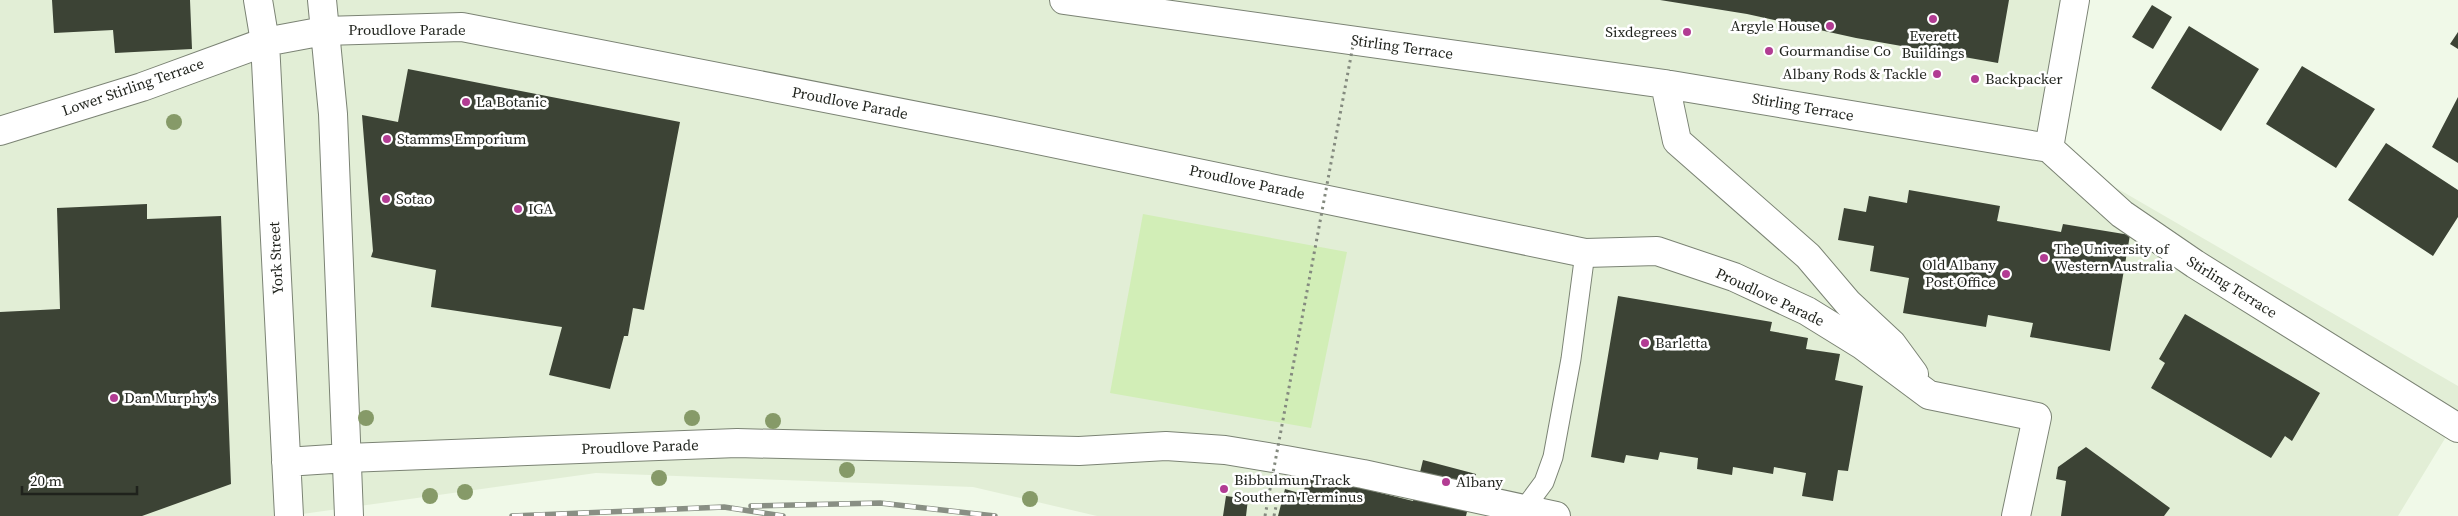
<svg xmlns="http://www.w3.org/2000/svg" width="2458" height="516" font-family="'Source Serif 4',serif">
<rect width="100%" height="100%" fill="#f0f9e8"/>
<path fill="#e2eed6" d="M0,0H2075L2049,149L2458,386V417L2398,516H1097L973,487L596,473L288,516H0Z"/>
<path fill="#d2eeb7" d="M1143,214L1347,252L1311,428L1110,393Z"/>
<path fill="#3c4335" d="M52,0H190L192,49L115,53L113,30L54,33Z
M1660,0H2009L1998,63L1856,38L1747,14Z
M2152,5L2172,17L2153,49L2132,37Z
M2189,26L2259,69L2221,131L2151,88Z
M2458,32V49L2450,44Z
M2302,66L2375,109L2336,168L2266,124Z
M408,69L680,122L644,310L633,308L628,336H624L610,389L549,375L562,327L431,307L436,270L371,257L373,251L362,115L398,122Z
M2458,97V163L2432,147Z
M2386,143L2458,190V217L2433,256L2348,200Z
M1909,190L2000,206L1997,221L2061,232L2063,224L2130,235L2110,351L2030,337L2033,323L1988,315L1986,327L1903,313L1909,278L1870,271L1874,246L1838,240L1844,208L1866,212L1869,196L1907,203Z
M147,204V219L221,216L231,484L142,516H0V312L60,309L57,208Z
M1618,296L1772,322L1770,331L1808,338L1806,349L1840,354L1835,380L1863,386L1848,471L1838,470L1833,501L1802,496L1806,473L1774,467L1773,474L1733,467L1732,475L1697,469L1698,458L1660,452L1658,460L1626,455L1624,463L1591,457Z
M2185,314L2320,393L2292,441L2285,436L2271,458L2151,388L2165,363L2159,359Z
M2086,447L2170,508L2164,516H2061L2066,481L2056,479L2058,467Z
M1423,460L1476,474L1466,516H1278L1285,489L1303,494L1308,475L1413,501Z
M1226,496L1248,499L1246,516H1223Z"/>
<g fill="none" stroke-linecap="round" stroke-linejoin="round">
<g stroke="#7b8374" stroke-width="21">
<path id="lane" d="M1524,509L1544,482L1553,457L1571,359L1585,253"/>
</g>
<g stroke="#7b8374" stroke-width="30">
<path id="street" d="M1064,0L1665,84L2049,148L2122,214L2195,264L2458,428
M324,31L462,27L994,131L1585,253L1657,251L1734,277L1807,311L1862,345L1929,395L2037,417L2016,516
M1665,84L1677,141L1808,256L1848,303L1892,344L1914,374
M0,131L142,87L265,42
M2049,148L2075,0
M347,458L737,443L1079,451L1166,446L1225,450L1286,460L1363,474L1556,516"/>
</g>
<g stroke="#7b8374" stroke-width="30">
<path id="secondary" d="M258,0L265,42L289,516
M322,0L333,114L349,516
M265,42L324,31
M286,462L347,458"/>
</g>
<path stroke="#848a7f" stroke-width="3" stroke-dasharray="2.5 4" stroke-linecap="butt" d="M1274,516L1279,492"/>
<use href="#lane" stroke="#fff" stroke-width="19"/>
<use href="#street" stroke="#fff" stroke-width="28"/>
<use href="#secondary" stroke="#fff" stroke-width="28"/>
<g stroke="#898f84" stroke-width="5.5">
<path id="rail" d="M751,506L880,503L995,516
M512,516L724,507L783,516"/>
</g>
<use href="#rail" stroke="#fff" stroke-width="4" stroke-dasharray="11" stroke-linecap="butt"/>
<path stroke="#848a7f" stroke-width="3" stroke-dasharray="2.5 4" stroke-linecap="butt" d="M1265,516L1354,40"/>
</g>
<g fill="#869a68">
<circle cx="174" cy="122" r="8"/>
<circle cx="366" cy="418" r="8"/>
<circle cx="692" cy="418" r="8"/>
<circle cx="773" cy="421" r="8"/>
<circle cx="847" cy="470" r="8"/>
<circle cx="659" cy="478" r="8"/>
<circle cx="465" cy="492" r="8"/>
<circle cx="430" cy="496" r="8"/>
<circle cx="1030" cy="499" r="8"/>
</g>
<g fill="#b23c93" stroke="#fff" stroke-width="2">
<circle cx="1933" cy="19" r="5"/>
<circle cx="1830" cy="26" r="5"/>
<circle cx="1687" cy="32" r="5"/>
<circle cx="1769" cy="51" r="5"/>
<circle cx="1937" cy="74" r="5"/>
<circle cx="1975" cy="79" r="5"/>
<circle cx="466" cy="102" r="5"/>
<circle cx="387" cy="139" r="5"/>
<circle cx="386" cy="199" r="5"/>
<circle cx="518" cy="209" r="5"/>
<circle cx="2044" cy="258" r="5"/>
<circle cx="2006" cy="274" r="5"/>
<circle cx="1645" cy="343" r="5"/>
<circle cx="114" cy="398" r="5"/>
<circle cx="1446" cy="482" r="5"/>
<circle cx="1224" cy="489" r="5"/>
</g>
<g text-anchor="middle" stroke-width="5" stroke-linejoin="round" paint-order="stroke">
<g font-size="15" fill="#1f221c" stroke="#fff" text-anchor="start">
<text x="1820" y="31" text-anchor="end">Argyle House</text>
<text x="1677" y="37" text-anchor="end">Sixdegrees</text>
<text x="1933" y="41" text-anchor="middle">Everett<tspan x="1933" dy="17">Buildings</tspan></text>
<text x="1779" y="56">Gourmandise Co</text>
<text x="1927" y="79" text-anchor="end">Albany Rods &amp; Tackle</text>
<text x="1985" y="84">Backpacker</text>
<text x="476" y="107">La Botanic</text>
<text x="397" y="144">Stamms Emporium</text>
<text x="396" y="204">Sotao</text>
<text x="528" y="214">IGA</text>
<text x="2054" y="254">The University of<tspan x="2054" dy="17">Western Australia</tspan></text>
<text x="1996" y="270" text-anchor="end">Old Albany<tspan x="1996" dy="17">Post Office</tspan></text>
<text x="1655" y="348">Barletta</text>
<text x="124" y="403">Dan Murphy's</text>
<text x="1234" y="485">Bibbulmun Track<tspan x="1234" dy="17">Southern Terminus</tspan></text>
<text x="1456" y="487">Albany</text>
</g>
<g font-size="15" fill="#1f221c" stroke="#fff">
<text x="407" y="35">Proudlove Parade</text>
<text transform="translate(1402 47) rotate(8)" y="5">Stirling Terrace</text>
<text transform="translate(133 87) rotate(-19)" y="5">Lower Stirling Terrace</text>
<text transform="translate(850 103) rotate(11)" y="5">Proudlove Parade</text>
<text transform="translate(1803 107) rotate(10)" y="5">Stirling Terrace</text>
<text transform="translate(1247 182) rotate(12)" y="5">Proudlove Parade</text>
<text transform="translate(276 258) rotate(-93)" y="5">York Street</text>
<text transform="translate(2232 287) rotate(32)" y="5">Stirling Terrace</text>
<text transform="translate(1770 297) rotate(25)" y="5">Proudlove Parade</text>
<text transform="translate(640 447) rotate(-2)" y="5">Proudlove Parade</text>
</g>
</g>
<path d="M22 486v8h115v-8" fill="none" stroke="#1f221c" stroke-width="2.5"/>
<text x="30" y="486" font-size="15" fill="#1f221c" stroke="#ffffff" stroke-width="4" paint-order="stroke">20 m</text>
</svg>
